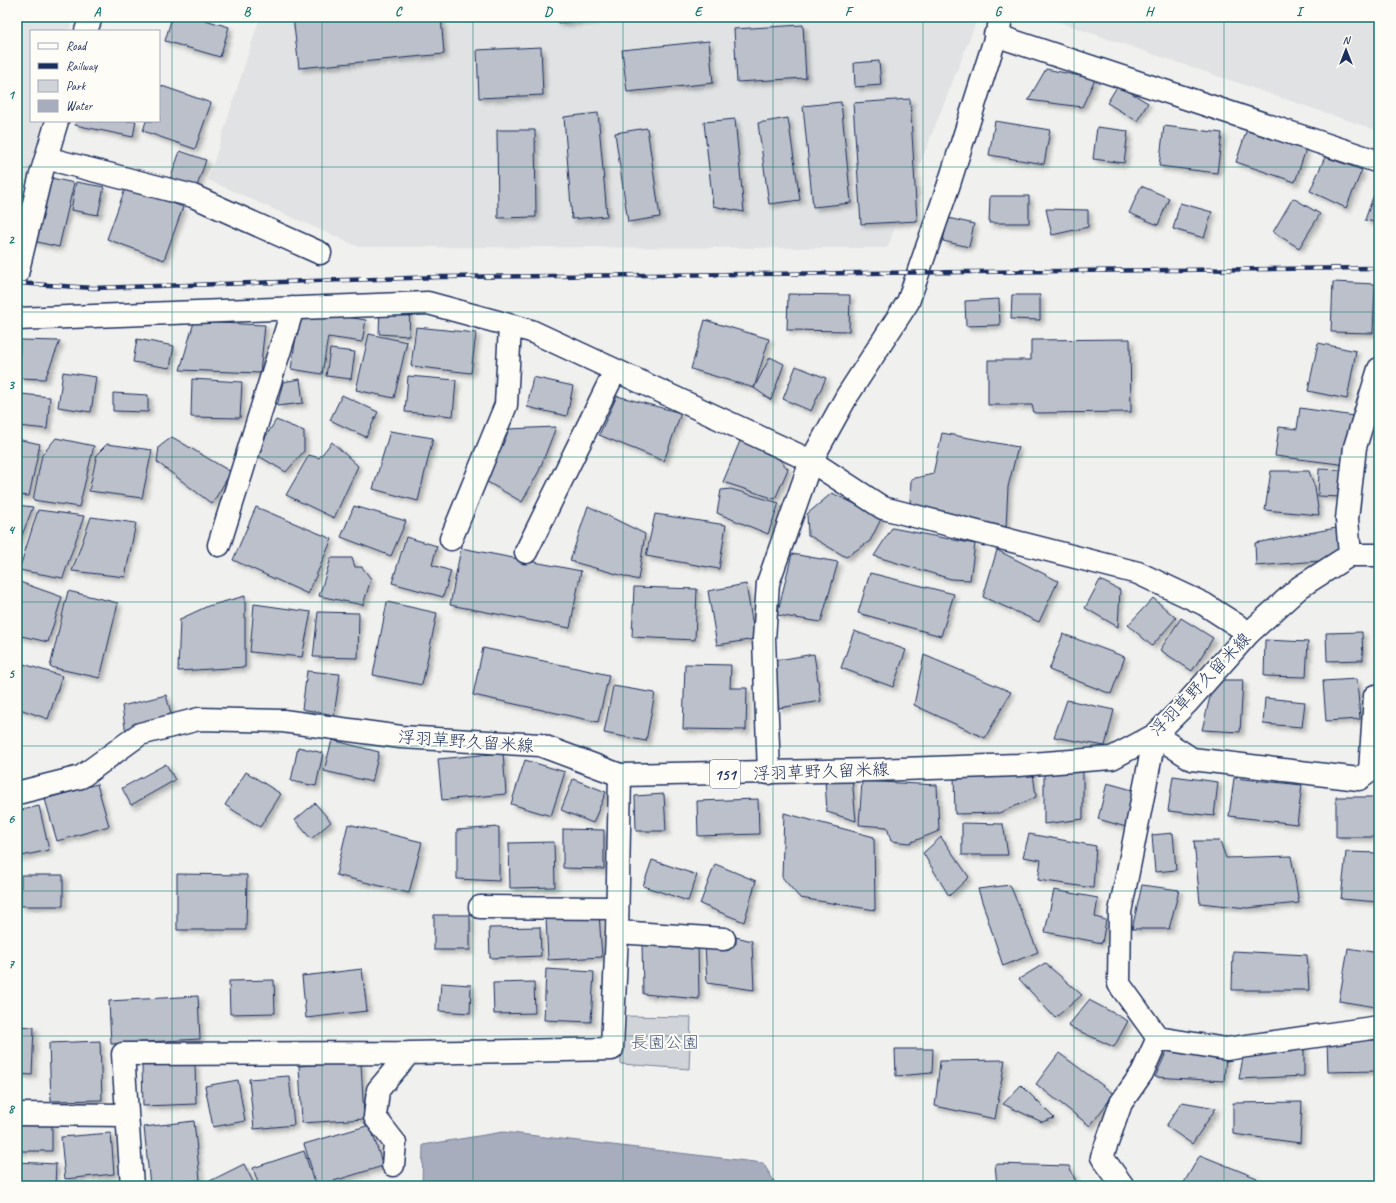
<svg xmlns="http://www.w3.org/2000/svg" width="1396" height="1203" font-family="Caveat,'Klee One',sans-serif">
<defs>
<filter id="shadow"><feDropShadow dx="3.5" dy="3.5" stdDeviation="2" flood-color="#0004"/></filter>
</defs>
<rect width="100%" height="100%" fill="#f0f0ee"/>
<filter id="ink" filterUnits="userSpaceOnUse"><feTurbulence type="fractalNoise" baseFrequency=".025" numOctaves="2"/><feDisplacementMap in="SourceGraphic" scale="8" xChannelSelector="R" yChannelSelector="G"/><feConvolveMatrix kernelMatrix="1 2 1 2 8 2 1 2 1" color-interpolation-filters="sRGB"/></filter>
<g filter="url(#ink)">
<path fill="#e0e2e3" d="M17,17H73L69,31H31V121H43L17,211Z
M260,17H978L887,248L359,247L208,180Z
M1044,17H1379V131Z"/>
<path fill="#d0d3d8" stroke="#76819b" d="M620,1016L691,1017L689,1069L621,1064Z"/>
<path fill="#a7adbd" stroke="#6f7b97" d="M503,1132L763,1163L777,1186H422L423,1145Z"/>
<path fill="#bbc0ca" stroke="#1b2f5e" filter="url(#shadow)" d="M172,17H195L229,27L220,57L165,41Z
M293,17H441L444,54L299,68Z
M557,17H595V19L558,23Z
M803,25L806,78L737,82L734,29Z
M709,41L713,83L627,92L622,50Z
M541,47L543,95L479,98L477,50Z
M879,61L881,85L855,87L854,63Z
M1046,69L1095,79L1082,107L1028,100Z
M159,85L211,103L195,149L143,131L146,121H159Z
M1118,85L1148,103L1137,121L1107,103Z
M910,99L917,221L861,224L853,103Z
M841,102L851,203L813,207L803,106Z
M598,113L607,216L572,219L564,117Z
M788,118L800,200L769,204L758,123Z
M735,119L744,212L713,206L704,122Z
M76,121H136L133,137L75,125Z
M995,121L1050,130L1044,164L989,155Z
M1164,126L1222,133L1217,173L1159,166Z
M1097,127L1128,131L1124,163L1093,159Z
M647,128L660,217L628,222L615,133Z
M1247,129L1306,149L1295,182L1236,162Z
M497,130H535L536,217L498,218Z
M180,151L206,160L196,189L170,180Z
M1325,157L1362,170L1346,208L1310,191Z
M47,177L74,183L59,247L33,241Z
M1379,180V223L1365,220Z
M76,182L104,187L98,215L71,210Z
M126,186L183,207L164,260L107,239Z
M1141,186L1169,198L1158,225L1129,213Z
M990,196H1029V223H989Z
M1293,198L1320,214L1299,248L1273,232Z
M1180,203L1212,212L1204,238L1173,229Z
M1046,209L1088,210V227L1052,235Z
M948,218L974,224L969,247L943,241Z
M1333,282L1375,284L1373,333L1331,332Z
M788,294L850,295L849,331L787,330Z
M1012,295H1040V320L1011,319Z
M999,299L1000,325L966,326L965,301Z
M380,308L410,309L409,336L379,334Z
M300,310L366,320L362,342L328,337L322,374L291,369Z
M705,320L769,339L754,388L691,369Z
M194,322L265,325L260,373L180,370Z
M416,327L476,333L471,373L411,366Z
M369,334L407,342L394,398L356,390Z
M137,339L174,346L170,368L133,362Z
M1130,339L1131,412L1034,413L1032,405H988V360H1031V340Z
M20,340L60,341L45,379L19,378Z
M1318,343L1356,351L1347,399L1308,391Z
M330,349L355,352L351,379L326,376Z
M770,357L784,364L771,400L754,388Z
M796,366L826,378L811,411L783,399Z
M63,372L96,377L91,412L58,407Z
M408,376L456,380L453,416L405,412Z
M533,377L573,386L567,416L527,407Z
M192,379L242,382L240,418L191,417Z
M300,379L303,403L277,406L283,382Z
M113,393L148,395V412L113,411Z
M21,394L50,397L47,429L18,426Z
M342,395L378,412L366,437L330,420Z
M617,396L681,413L664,461L599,435Z
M1300,408L1354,416L1347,465L1275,456L1279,427L1297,429Z
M276,420L304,431V451L286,472L255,454Z
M556,427L539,471L522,502L484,480L508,429Z
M390,431L433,438L418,501L373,489Z
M942,433L1018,447L1008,487L1006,527L910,504L911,479L933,474Z
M172,437L231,472L212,504L157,462L159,447Z
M56,438L94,446L79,507L33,500L42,455Z
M17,439L40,444L29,496L17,495Z
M740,441L769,448L788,469L775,499L723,482Z
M332,442L358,466L334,518L286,495L309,455L319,458Z
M107,444L152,450L142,498L89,491L97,454Z
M1319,469L1343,470L1342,497L1318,496Z
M1271,471H1309L1315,488L1319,515L1265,510Z
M731,489L779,503L768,534L717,513L721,490Z
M832,493L882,517L870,541L846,557L808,535L807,514Z
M17,505L33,507L17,548Z
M354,506L406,521L391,556L341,537Z
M588,506L645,534L638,580L570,561Z
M256,507L332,539L308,594L233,560Z
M38,510L84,516L63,578L19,570Z
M655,514L726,525L719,569L646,556Z
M91,517L136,523L125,577L72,571Z
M892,528L975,544L970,580L951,579L874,556Z
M1336,528L1341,545L1331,560L1256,566L1255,543Z
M406,537L437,546L432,565L451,571L443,597L392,583Z
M461,548L581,571L570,628L450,605Z
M997,550L1058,581L1039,622L983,597Z
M792,554L838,562L821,622L777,615Z
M331,558H352L355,567H362L371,579L363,605L319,596Z
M870,573L954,594L941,636L858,613Z
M1100,580L1120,590L1118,627L1085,608Z
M17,581L62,597L48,642L17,635Z
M746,584L755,639L717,645L708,591Z
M634,587L697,589L695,640L632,637Z
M68,591L118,603L100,678L50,667Z
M245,596V667L178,671L180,619L208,606Z
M1153,598L1176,618L1152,646L1128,625Z
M387,602L437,613L422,685L373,675Z
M254,604L311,612L302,657L250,652Z
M318,612L359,613L358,658L313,657Z
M1181,618L1213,638L1192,671L1160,650Z
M854,631L906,650L893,687L841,668Z
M1362,632L1363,660L1327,661L1326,633Z
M1063,634L1125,657L1111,694L1049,670Z
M1265,640L1308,642L1306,677L1264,676Z
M483,648L609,675L598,722L473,695Z
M814,654L821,701L779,708L772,661Z
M924,655L1011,692L985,738L914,705Z
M17,662L62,676L48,719L17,708Z
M685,664L731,665L730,688H747L746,730L683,729Z
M307,671L340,674L334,715L302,709Z
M1357,679L1360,719L1326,721L1323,681Z
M1214,680H1243L1240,732L1202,730Z
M613,686L655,693L646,741L604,733Z
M166,695L173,721L126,734L122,706Z
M1265,698L1305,702L1302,727L1263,724Z
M1067,700L1114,710L1105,746L1054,737Z
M332,740L379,752L372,782L324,771Z
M298,747L323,753L316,786L291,781Z
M503,753L506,794L442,800L438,759Z
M525,760L565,772L551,816L511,804Z
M166,764L175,780L131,805L122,788Z
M246,772L281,794L260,827L225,805Z
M1044,772H1083V819L1044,824Z
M1033,773L1036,797L999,813L955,814L954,776Z
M1173,776L1218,782L1214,816L1168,811Z
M852,778L856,821L827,812L825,780Z
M1234,778L1302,785L1297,824L1229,816Z
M573,779L606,792L593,823L561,810Z
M862,781L937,785L939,831L909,843L891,841L887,827L859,825Z
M1107,783L1136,791L1126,827L1098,819Z
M97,784L109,826L57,841L45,799Z
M664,794L666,831H636L635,796Z
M1336,797H1377V837H1336Z
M758,799L759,834L698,836L697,801Z
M315,803L331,822L311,839L295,820Z
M39,806L49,850L17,857V811Z
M784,813L874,837L875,910L800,898L782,877Z
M962,823L1003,824L1008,855H962Z
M348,824L422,842L409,893L336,875Z
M499,827V881L457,879V830Z
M563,829L604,830V869L563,868Z
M1173,833L1176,870L1155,872L1152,835Z
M1029,834L1096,846L1093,888L1038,880L1041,860L1023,857Z
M941,837L969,877L949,896L923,853Z
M1194,841H1220L1226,858L1291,856L1299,903L1247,908L1200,903Z
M554,842L555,887L510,888L509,843Z
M1346,852L1379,853V902L1341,899Z
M652,860L697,875L688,901L643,886Z
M715,864L756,881L744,922L700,904Z
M177,874L247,875L246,930H177Z
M21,875H63V906H21Z
M1010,885L1038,952L1003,966L978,889Z
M1142,885L1179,890L1169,929H1132Z
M1054,890L1098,898L1095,917L1106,920L1102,943L1045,932Z
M599,914L602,957L548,960L546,917Z
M434,915H470V950H434Z
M540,927L541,956L490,958L489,928Z
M736,937L752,941L754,990L707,983L705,945L736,944Z
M642,942L698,944L699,999L643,994Z
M1348,948L1379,953V990L1376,1007L1339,1001Z
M1233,951L1307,955L1309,990H1232Z
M1045,963L1082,995L1055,1018L1019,979Z
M362,969L367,1011L306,1018L302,976Z
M546,969L594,972L591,1022L544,1020Z
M274,980L275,1013L230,1014L229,981Z
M534,982L535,1013L494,1014L493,983Z
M441,983L471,985L470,1013L439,1011Z
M198,996L200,1039L111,1044L109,1001Z
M1089,1000L1128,1021L1114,1047L1068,1026Z
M17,1026L34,1027L32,1075L17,1074Z
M1376,1040L1377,1071L1328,1072L1327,1041Z
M100,1041L102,1100L51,1101L49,1043Z
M1304,1045V1076L1239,1079L1244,1052Z
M895,1049H933L932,1073L896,1076Z
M1167,1051L1226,1054L1224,1081L1155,1077Z
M1059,1053L1114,1094L1090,1126L1036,1084Z
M1005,1060L995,1119L935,1106L940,1061Z
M361,1062L364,1119L302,1123L299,1066Z
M195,1064L196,1104L143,1106L142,1065Z
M289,1076L294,1125L254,1129L249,1079Z
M238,1080L245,1121L213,1127L205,1086Z
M1021,1085L1054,1118L1042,1122L1003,1104Z
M1182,1102L1216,1108L1192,1144L1166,1126Z
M1302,1102L1300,1143L1233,1134V1103Z
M194,1121L200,1180L150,1186L144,1127Z
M17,1123H52V1151H17Z
M370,1125L383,1166L317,1186L304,1144Z
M111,1133L114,1174L65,1179L61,1137Z
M304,1151L315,1186H259L253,1168Z
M1200,1155L1257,1178L1254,1186H1182Z
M17,1162L56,1164L55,1186H17Z
M244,1164L255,1186H205L204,1184Z
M995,1164L1069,1166L1078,1186H997Z"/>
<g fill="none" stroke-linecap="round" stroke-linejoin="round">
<g stroke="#1b2f5e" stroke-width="25">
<path id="minor" d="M86,31L91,17
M995,35L1379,162
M46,158L193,196L320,253
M17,274L40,178L57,121
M17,319L428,303L531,331L811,461L883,508L1138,573L1204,604L1249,633
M451,539L506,405L510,326
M219,545L293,308
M526,552L615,371
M1350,555L1347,519L1355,447L1379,369
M769,773L764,639L768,583L811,461L847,396L908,302L948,187L1002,17
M480,907L617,908
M617,932L724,939
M1158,1038L1226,1049L1379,1027
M17,1114L126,1115
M393,1165L395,1143L375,1117L378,1090L409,1053
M132,1186L123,1054L409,1053L612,1049L617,932L620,775
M1123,1186L1102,1157L1121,1103L1142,1073L1158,1038L1119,984L1120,912L1155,735L1192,759L1359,779L1370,771L1375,696"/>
</g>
<g stroke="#1b2f5e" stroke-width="25">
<path id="major" d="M17,793L81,777L140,734L199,719L283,721L401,737L540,745L620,775L873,770L1018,765L1112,758L1155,735L1187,703L1249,633L1300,587L1350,555H1379"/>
</g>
<use href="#minor" stroke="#fdfcf7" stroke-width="22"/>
<use href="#major" stroke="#fdfcf7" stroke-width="22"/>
<g stroke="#1b2f5e" stroke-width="4.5">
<path id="rail" d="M17,283L93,288L441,277L1379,268"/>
</g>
<use href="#rail" stroke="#fdfcf7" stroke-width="3" stroke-dasharray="9" stroke-linecap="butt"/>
</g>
</g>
<path fill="none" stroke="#0f766e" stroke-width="1" stroke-opacity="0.55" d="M172,17V1186M322,17V1186M473,17V1186M623,17V1186M773,17V1186M923,17V1186M1074,17V1186M1224,17V1186M17,167H1379M17,312H1379M17,457H1379M17,602H1379M17,746H1379M17,891H1379M17,1036H1379"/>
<g text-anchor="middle" stroke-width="4" stroke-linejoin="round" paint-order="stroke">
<rect fill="#fdfcf7" stroke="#5f6c8c" stroke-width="1" x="710" y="760" width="30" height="28" rx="3"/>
<g font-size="16" font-weight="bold" fill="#1b2f5e">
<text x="725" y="780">151</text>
</g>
<g font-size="17" fill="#1b2f5e" stroke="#fdfcf7">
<text transform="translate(1200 684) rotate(-46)" y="6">浮羽草野久留米線</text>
<text transform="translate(466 741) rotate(4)" y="6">浮羽草野久留米線</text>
<text transform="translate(821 771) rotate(-2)" y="6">浮羽草野久留米線</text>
</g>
<g font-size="17" fill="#48587c" stroke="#fdfcf7">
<text x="665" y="1048">長園公園</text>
</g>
</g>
<rect width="1396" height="1203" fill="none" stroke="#fdfcf7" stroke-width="44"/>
<rect x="30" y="30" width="130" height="92" fill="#fdfcf7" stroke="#a3aaba"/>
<rect x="38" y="43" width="20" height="6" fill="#fdfcf7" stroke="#a3aaba"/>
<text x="66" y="50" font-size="12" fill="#1b2f5e">Road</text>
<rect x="38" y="63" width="20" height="6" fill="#1b2f5e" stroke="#a3aaba"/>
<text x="66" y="70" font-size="12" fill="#1b2f5e">Railway</text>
<rect x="38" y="80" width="20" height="12" fill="#d0d3d8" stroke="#a3aaba"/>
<text x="66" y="90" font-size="12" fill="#1b2f5e">Park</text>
<rect x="38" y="100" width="20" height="12" fill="#a7adbd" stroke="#a3aaba"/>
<text x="66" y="110" font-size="12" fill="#1b2f5e">Water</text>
<g transform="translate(1346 50)" stroke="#fdfcf7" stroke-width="3" paint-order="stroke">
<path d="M0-3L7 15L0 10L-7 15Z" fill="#1b2f5e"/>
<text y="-6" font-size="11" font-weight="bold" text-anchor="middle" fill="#1b2f5e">N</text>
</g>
<rect x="22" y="22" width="1352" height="1159" fill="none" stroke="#0f766e" stroke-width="1.5"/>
<g font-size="13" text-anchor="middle" font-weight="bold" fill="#0f766e">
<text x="97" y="16">A</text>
<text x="247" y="16">B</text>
<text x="398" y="16">C</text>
<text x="548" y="16">D</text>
<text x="698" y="16">E</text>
<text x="848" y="16">F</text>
<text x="998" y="16">G</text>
<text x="1149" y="16">H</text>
<text x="1299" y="16">I</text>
<text x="11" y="99">1</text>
<text x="11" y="244">2</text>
<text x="11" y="389">3</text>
<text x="11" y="534">4</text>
<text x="11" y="678">5</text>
<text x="11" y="823">6</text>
<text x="11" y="968">7</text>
<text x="11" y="1113">8</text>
</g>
</svg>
